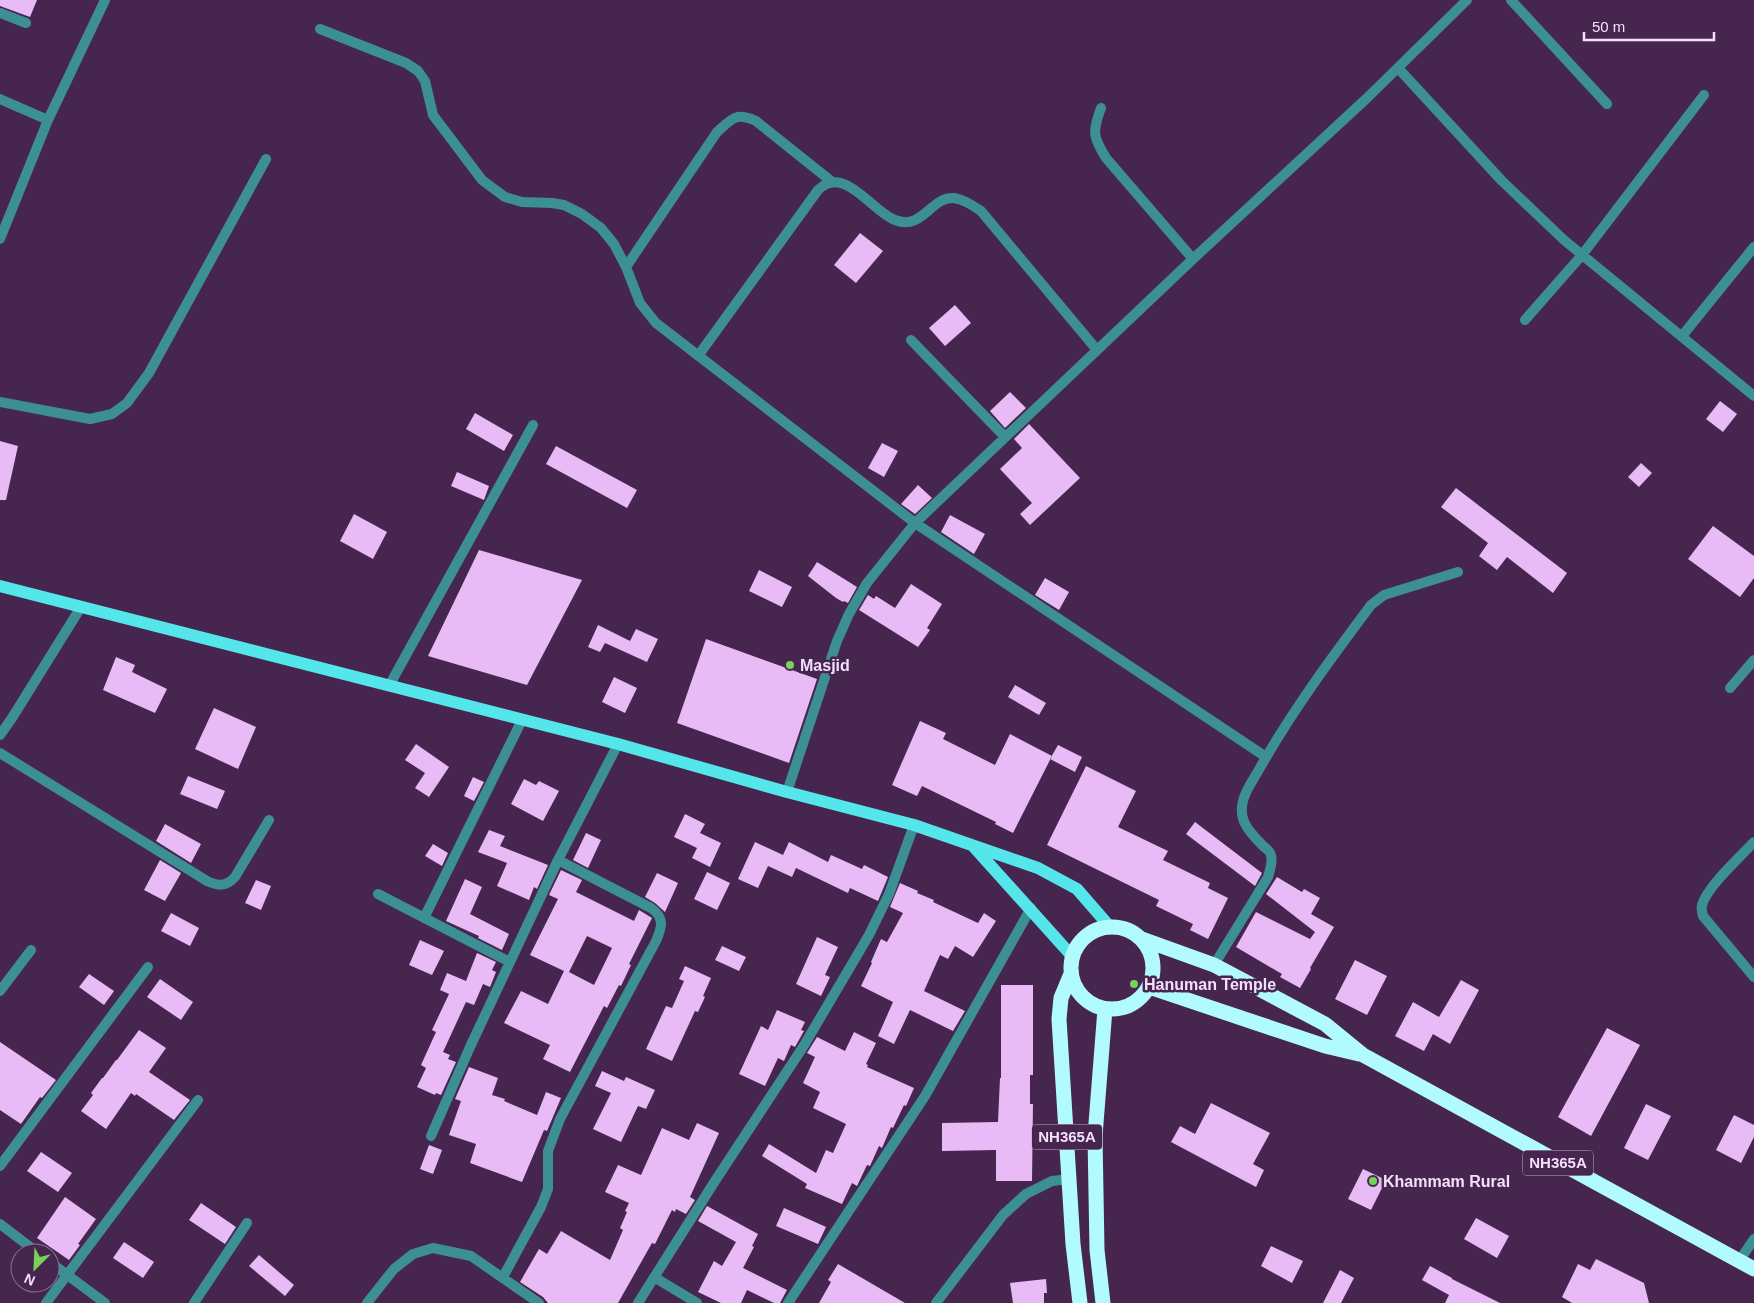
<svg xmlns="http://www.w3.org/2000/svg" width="1754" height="1303" font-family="Helvetica,sans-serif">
<rect width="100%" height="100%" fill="#46264f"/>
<path fill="#e8baf6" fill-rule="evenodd" d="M0,0H37L30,17L0,6Z
M860,233L883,251L856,283L834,265Z
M955,305L971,323L945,346L929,328Z
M1010,392L1026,408L1005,428L990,411Z
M1720,401L1737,414L1723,432L1706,419Z
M475,413L513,435L504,451L466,429Z
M1029,424L1080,478L1030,525L1020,514L1032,503L1000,469L1022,448L1014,439Z
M0,441L18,446L6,500H0Z
M882,443L898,451L884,477L868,468Z
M556,446L637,490L627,508L546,464Z
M1641,463L1652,473L1639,487L1628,477Z
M457,472L489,486L484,500L451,486Z
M918,485L932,498L915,514L901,504Z
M1456,488L1567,573L1553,593L1507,557L1497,570L1479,556L1488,543L1441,507Z
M354,514L387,532L373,559L340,541Z
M950,515L985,534L974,554L941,532Z
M1713,526L1754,556V578L1740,597L1688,559Z
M479,550L582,580L527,685L428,656Z
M817,562L857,587L848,603L844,601L843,602L836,598L808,576Z
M759,570L792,587L782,607L749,591Z
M1045,578L1069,592L1059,610L1035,595Z
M911,584L942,604L927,628L930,630L918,647L859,610L868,595L874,599L876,596L895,608Z
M598,625L630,641L636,629L658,639L647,662L605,643L600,652L588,647Z
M706,639L817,679L789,763L677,723Z
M116,657L135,665L132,672L167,689L155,713L103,690Z
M614,677L637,688L625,713L602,702Z
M1015,685L1046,703L1039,715L1008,697Z
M214,708L256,727L238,769L195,749Z
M920,721L946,733L943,739L995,765L1010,734L1052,756L1013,833L995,824L996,822L922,786L917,796L892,785Z
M416,744L449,767L429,797L415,788L425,773L405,760Z
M1058,745L1082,757L1075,772L1050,759Z
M1086,766L1136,791L1118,827L1168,851L1163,860L1210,883L1208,888L1228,898L1208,939L1190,930L1193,924L1156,906L1159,900L1047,845Z
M188,776L225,791L217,809L180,794Z
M473,777L484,782L474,801L464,796Z
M524,779L536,785L539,781L559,791L543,821L511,804Z
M685,814L705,824L700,833L721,843L710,867L692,858L697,848L674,837Z
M1195,822L1262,873L1255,886L1186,834Z
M165,824L201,844L191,863L156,841Z
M489,830L505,836L500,846L548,865L537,889L534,887L529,900L497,886L507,863L478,852Z
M586,833L601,840L588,868L573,860Z
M755,842L783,855L789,842L828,862L831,855L862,869L864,865L888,877L878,901L850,888L848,893L796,868L792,877L768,866L758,888L738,879Z
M433,844L448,853L442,866L425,856Z
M160,860L181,873L165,901L144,890Z
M561,870L582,880L576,892L634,921L639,910L652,918L629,964L631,965L621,986L619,985L607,1008L604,1006L570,1072L543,1059L550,1045L504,1023L521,991L548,1004L564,971L530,955L558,899L549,895ZM587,936L612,948L594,985L569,972Z
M707,872L730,883L717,910L694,899Z
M657,873L678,883L665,912L655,903L645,897Z
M1277,877L1302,892L1304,889L1320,898L1311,914L1334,927L1310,968L1311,969L1300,988L1280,977L1282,974L1236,947L1256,912L1310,939L1315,932L1266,894Z
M465,879L482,887L470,914L509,934L502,950L478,938L479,936L446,921Z
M256,880L271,886L261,910L245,903Z
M900,883L918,891L917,893L934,900L933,902L978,923L984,913L996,921L973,957L955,946L948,959L940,955L924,991L965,1011L953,1031L910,1010L894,1044L878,1036L893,1002L861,986L872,963L871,962L881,939L887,942L903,913L890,907Z
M171,913L199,928L190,946L161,931Z
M817,937L838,947L825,975L830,977L821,996L796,984Z
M420,940L444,951L432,975L409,965Z
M722,946L746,957L739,971L715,960Z
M477,953L496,962L492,970L496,972L490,987L483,984L474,1005L466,1002L443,1052L450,1055L448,1059L456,1062L441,1095L436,1093L435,1095L417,1087L426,1068L421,1065L436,1032L432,1030L449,994L440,990L447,973L466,981Z
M1355,960L1387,976L1367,1015L1335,999Z
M685,966L711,978L703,996L705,997L698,1012L695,1011L672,1061L646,1049L666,1006L672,1008L684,981L679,979Z
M89,974L114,991L104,1005L79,987Z
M160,979L193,1002L181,1020L147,997Z
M1461,980L1479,990L1450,1044L1433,1034L1424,1051L1395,1036L1413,1002L1439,1017Z
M1001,985H1033V1075H1030V1104H1033L1032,1181H996V1150L942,1151V1123L998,1122L1000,1078H1001Z
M777,1010L805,1022L801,1030L804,1031L795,1047L791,1045L784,1061L778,1058L765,1086L739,1074L761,1026L768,1030Z
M1607,1028L1640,1045L1591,1136L1558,1117Z
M139,1030L166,1048L149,1072L190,1100L174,1120L136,1094L135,1096L131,1093L106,1129L81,1111L93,1095L91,1093L102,1078H103L116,1060H117Z
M854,1032L876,1043L866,1064L868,1065L867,1067L914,1088L906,1106L904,1105L893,1128L891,1127L882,1148L879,1146L870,1166L867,1165L857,1186L852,1183L842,1204L805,1188L807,1184L762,1156L769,1144L816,1173L826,1150L833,1153L846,1124L813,1108L820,1092L803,1083L815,1057L807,1053L817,1037L845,1051Z
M0,1042L56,1080L42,1098L40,1097L21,1124L0,1110Z
M469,1067L498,1078L492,1095L505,1099L504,1101L537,1115L546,1092L561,1098L547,1131L544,1130L522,1182L470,1163L476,1144L449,1135L461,1101L455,1099Z
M602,1071L624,1081L626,1077L655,1090L646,1109L638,1106L621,1142L593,1129L611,1093L595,1086Z
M1211,1103L1270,1133L1253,1164L1264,1170L1256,1187L1171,1142L1180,1126L1195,1134Z
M1646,1104L1671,1116L1648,1160L1624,1148Z
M1734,1115L1754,1125V1137L1741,1163L1716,1150Z
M697,1123L719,1133L690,1197L695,1200L686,1214L676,1209L675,1212L672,1210L655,1244L652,1243L618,1303H548L543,1297L520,1282L539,1249L547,1254L561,1231L610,1260L623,1230L620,1228L627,1212L625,1211L629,1203L605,1192L618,1165L641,1175L662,1128L689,1140Z
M429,1145L442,1150L433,1174L420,1169Z
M41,1152L72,1173L58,1192L27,1171Z
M1363,1169L1386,1180L1371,1210L1348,1199Z
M65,1197L96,1219L78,1244L80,1245L69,1260L37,1238Z
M201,1203L236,1227L225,1244L189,1220Z
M707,1206L758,1234L752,1246L754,1247L743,1268L787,1290L780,1303H774L747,1290L741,1303H721L698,1292L714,1261L722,1266L736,1242L698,1221Z
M784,1208L826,1227L818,1244L776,1226Z
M1476,1218L1509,1236L1497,1258L1464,1239Z
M124,1242L154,1262L143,1278L113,1258Z
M1271,1246L1303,1261L1292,1283L1261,1266Z
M259,1255L294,1285L285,1296L249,1266Z
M1596,1259L1644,1283L1649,1303H1572L1562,1297L1578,1264L1590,1270Z
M838,1264L905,1303H819L831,1282L828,1280Z
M1430,1266L1452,1278V1279L1500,1303H1445L1449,1295L1422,1280Z
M1340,1270L1354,1278L1341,1303H1323Z
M1046,1279L1047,1293H1044V1303H1013L1010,1283Z"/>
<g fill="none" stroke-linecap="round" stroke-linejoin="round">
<path stroke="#3c9093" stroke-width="10" d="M1511,0L1607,104
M0,13L26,23
M320,29L406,63L418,71L425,81L433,115L482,180L505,197L522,202L552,203L564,205L582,214L601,228L614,244L626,267L640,303L656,323L915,523L1266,757
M1398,68L1502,181L1564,240L1754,396
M0,99L48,120L0,239
M1101,108C1092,132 1093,137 1106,158L1193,259
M48,120L105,0
M626,267L717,132C733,118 736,112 756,121L831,181
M1525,320L1582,255L1704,95
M1682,336L1754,247
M911,340L1005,437
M698,356L818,190C845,164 871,211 895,220C922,231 931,197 953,198C963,199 972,205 981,211L1097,350
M0,402L90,419L112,414L127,403L149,373L266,159
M389,686L533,425
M1730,688L1754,660
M0,735L12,718L81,607
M0,753L207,881C218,886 226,887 235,877L269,820
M787,792L837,641L849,614L867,583L915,523L1193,259L1367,98L1467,0
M1754,842C1740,857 1707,887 1702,905C1701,909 1702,912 1703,916L1754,977
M378,894L510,962
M424,918L522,720
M1214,965L1268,877C1270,870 1273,862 1271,855C1270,851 1266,848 1263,846C1253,835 1240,824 1242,807C1243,793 1254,779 1261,766C1293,710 1332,657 1371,605L1384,595L1458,572
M0,991L31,950
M431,1136L470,1047L558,860L618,744
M0,1166L148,967
M0,1224L38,1253
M1739,1261L1754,1239
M50,1262L105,1303
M503,1277L541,1207L548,1189V1151L560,1119L656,941C662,927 665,918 651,908L558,860
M654,1277L697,1303
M46,1303L198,1100
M194,1303L247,1223
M367,1303L394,1269L413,1254L433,1248L471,1256L539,1303
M638,1303L715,1181L803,1047L869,935L889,894L914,825
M788,1303L925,1096L1031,908
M936,1303L1003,1215L1026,1194L1052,1181L1069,1179"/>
<path stroke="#55e6eb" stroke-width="12" d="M0,586L618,744L787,792L914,825L1038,868L1077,889L1110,927
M973,846L1072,956"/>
<path stroke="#b2fbfd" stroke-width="15" d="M1071 968a41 41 0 1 1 82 0a41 41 0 1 1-82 0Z
M1142,939L1214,965L1325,1024L1363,1055L1754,1269
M1071,974L1061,998L1059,1019L1073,1244L1080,1303
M1149,987L1325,1046L1359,1054
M1103,1303L1097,1250L1095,1136L1105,1009"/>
</g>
<g fill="#77d259" stroke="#46264f" stroke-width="2">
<circle cx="790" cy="665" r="5"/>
<circle cx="1134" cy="984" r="5"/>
<circle cx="1373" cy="1181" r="5"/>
</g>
<g text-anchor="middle" stroke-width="5" stroke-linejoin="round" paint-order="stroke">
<g fill="#46264f" stroke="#c0a8c7" stroke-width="1">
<rect x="1032" y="1124.5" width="70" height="25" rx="4"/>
<rect x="1523" y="1150.5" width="70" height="25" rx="4"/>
</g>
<g font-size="15" font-weight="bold" fill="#f4e0fa">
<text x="1067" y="1142">NH365A</text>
<text x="1558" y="1168">NH365A</text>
</g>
<g font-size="16" font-weight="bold" fill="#f4e0fa" stroke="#46264f" text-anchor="start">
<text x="800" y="671">Masjid</text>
<text x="1144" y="990">Hanuman Temple</text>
<text x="1383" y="1187">Khammam Rural</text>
</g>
</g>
<g transform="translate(35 1268) rotate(204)"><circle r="24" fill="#46264f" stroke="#8c7093"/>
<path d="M0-4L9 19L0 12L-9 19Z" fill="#77d259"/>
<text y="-8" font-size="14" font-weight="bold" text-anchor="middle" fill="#f4e0fa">N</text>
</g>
<path d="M1584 32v8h130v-8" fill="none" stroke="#f4e0fa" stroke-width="2.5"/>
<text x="1592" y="32" font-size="15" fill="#f4e0fa" stroke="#46264f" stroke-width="4" paint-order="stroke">50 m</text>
</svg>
